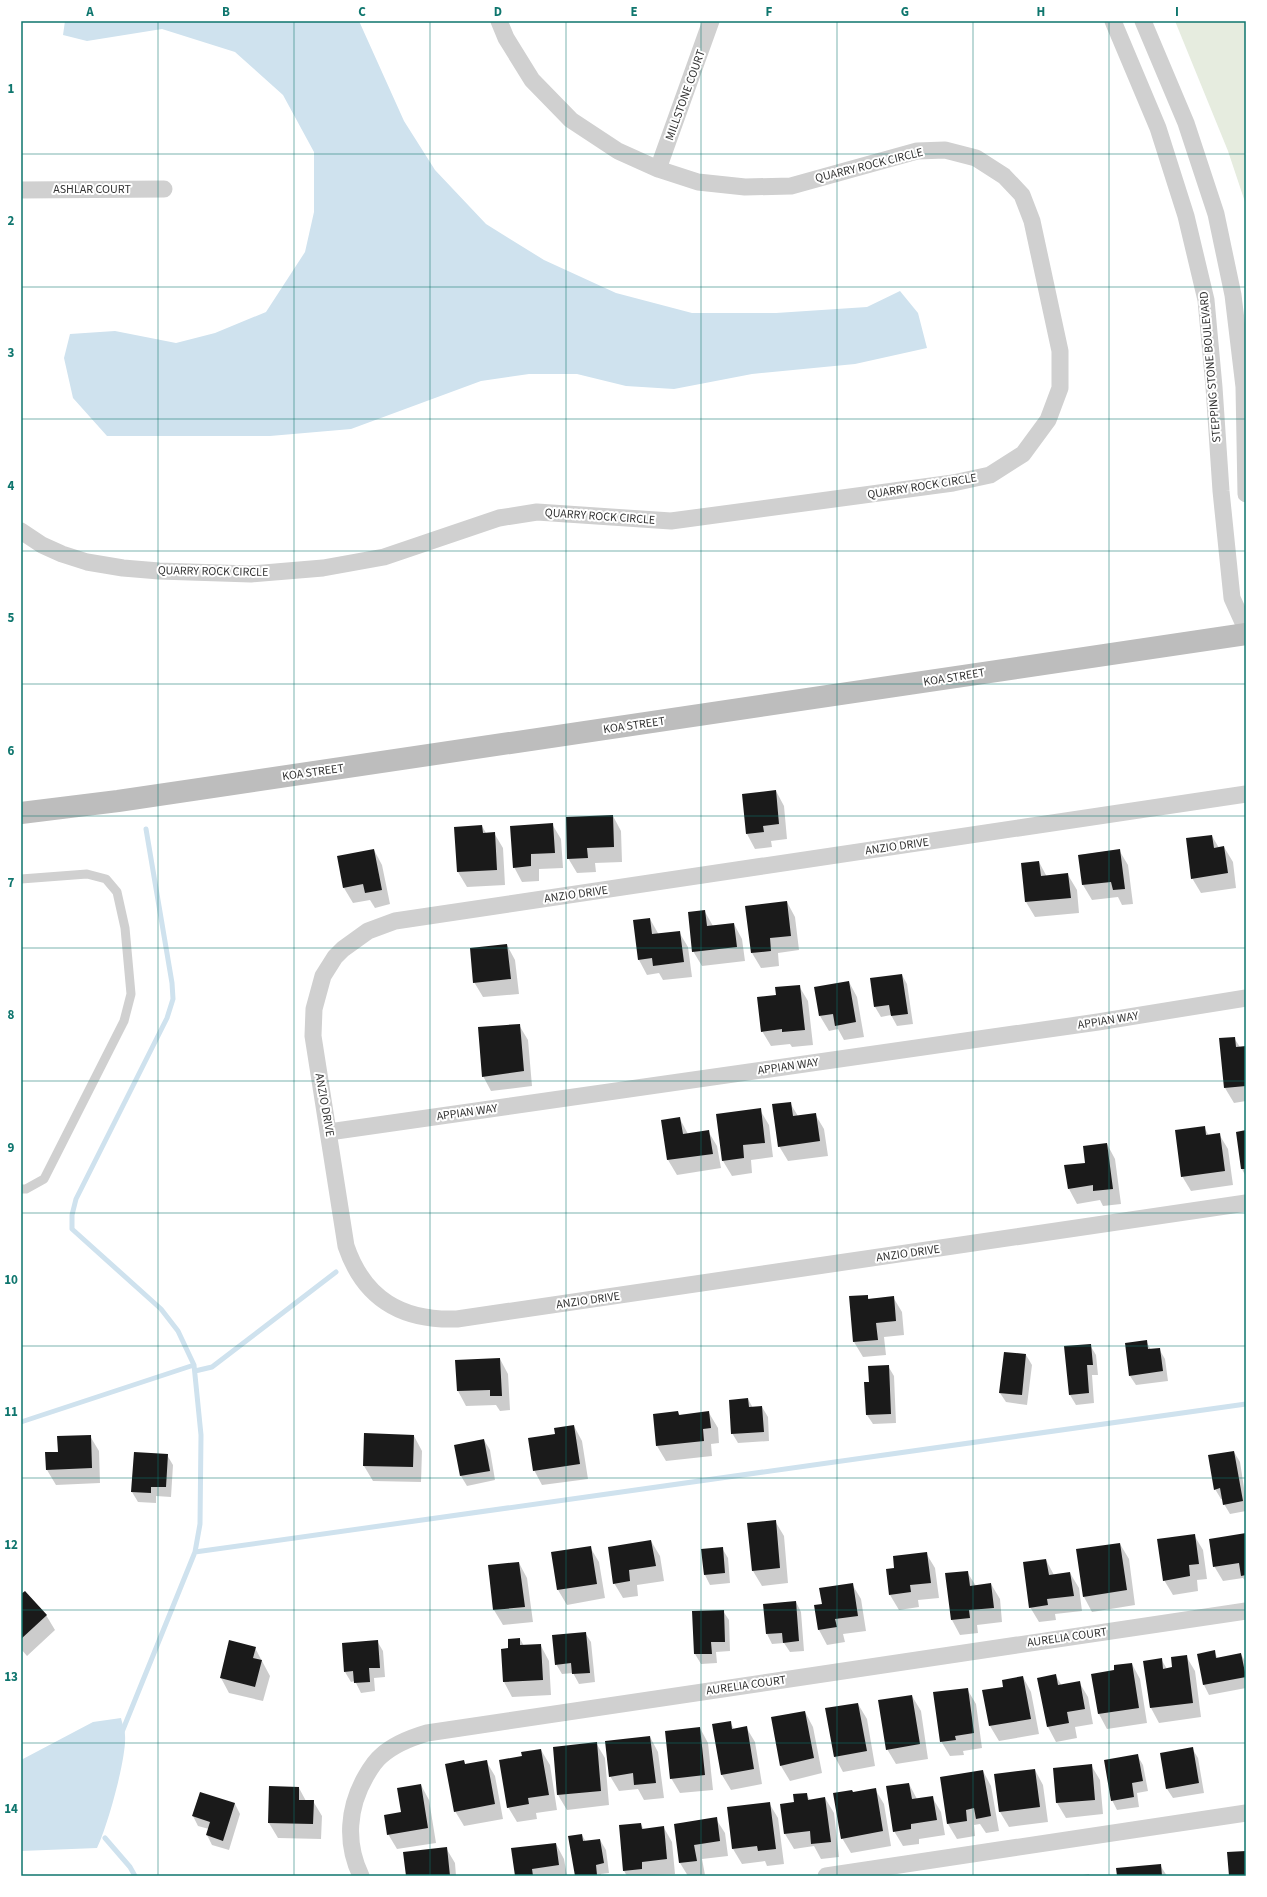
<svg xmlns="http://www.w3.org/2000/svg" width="1267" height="1897" font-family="'Source Sans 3',sans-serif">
<rect width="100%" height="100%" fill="#fff"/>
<path fill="#e6ecdf" d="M1175,21H1246V205L1228,151Z"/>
<path fill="#cfe2ee" d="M65,21H359L404,121L435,170L486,224L544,260L616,293L692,313H776L867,307L900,291L918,313L927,348L855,364L752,374L674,389L626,386L577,374H529L481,381L351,429L270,436H107L73,398L64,358L70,334L115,331L176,343L215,333L266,312L305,252L314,212V152L283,95L235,52L162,29L87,41L63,35Z
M121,1718C122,1723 125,1730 125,1735C127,1757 107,1828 97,1848L21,1851V1760L93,1722Z"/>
<path fill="#0003" d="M776,791L784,806L787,839L771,841L772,847L755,849L747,834L743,795Z
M613,816L621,831L622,862L595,863L596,872L577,873L568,858Z
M552,824L561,839L563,868L539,869V881L522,882L514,867Z
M482,826L486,833H494L503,848L505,885L467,887L458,872L455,828Z
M1212,836L1219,848L1224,847L1233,862L1236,888L1201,893L1192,878Z
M374,850L382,865L390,904L375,908L370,900L353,903L344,888L338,857Z
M1119,850L1128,865L1133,904L1122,905L1118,897L1092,900L1083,885L1079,855Z
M1039,862L1047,877L1068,875L1077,890L1079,913L1035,917L1026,902L1022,864Z
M787,902L795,917L799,950L778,953L779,966L761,968L752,953Z
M705,912L713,926L734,924L742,939L745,961L702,966L693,951Z
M650,919L659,935L679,932L688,947L692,977L663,980L659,973L647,975L639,960Z
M507,945L515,960L519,994L483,997L474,982Z
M902,975L907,984L913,1024L897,1026L891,1015L881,1017L875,1007Z
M849,982L857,997L864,1037L844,1040L838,1029L829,1031L820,1016Z
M799,986L808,1001L813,1045L792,1047L790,1044L771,1046L762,1031L777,996Z
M519,1025L528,1040L532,1086L491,1091L483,1076Z
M1234,1038L1240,1047H1246V1101L1234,1103L1225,1088Z
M790,1103L798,1116L815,1114L824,1129L828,1156L788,1161L779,1146Z
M760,1110L769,1125L773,1157L751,1160L752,1173L732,1176L723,1161L717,1115Z
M680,1119L688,1134L708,1131L717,1146L721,1168L677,1175L668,1160L662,1121Z
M1204,1127L1209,1136L1219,1134L1228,1149L1233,1185L1191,1191L1182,1176Z
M1246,1131V1177L1242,1169L1237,1133Z
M1107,1144L1115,1159L1121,1204L1103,1206L1100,1200L1077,1204L1069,1189L1087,1163Z
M867,1296L869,1299L893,1297L902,1312L904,1335L884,1337L886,1355L863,1357L854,1342Z
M1146,1341L1151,1350L1159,1349L1165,1359L1168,1381L1136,1385L1130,1376Z
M1090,1345L1096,1355L1098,1375H1092L1094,1403L1076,1405L1070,1395Z
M1026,1355L1032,1365L1027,1405L1006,1402L1000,1393Z
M500,1359L508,1374L510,1410L500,1411L496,1405L466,1406L458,1391Z
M888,1366L894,1376L896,1423L873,1424L867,1415L870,1382Z
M748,1399L753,1408L762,1407L768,1417L769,1441L738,1443L732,1433Z
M678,1413L680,1415L709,1413L718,1428L719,1443L711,1444L712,1456L666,1461L657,1446Z
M574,1426L582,1441L588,1479L542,1485L534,1470Z
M90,1436L99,1451L100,1483L56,1485L47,1470L59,1452Z
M414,1436L422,1451L421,1482L373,1481L364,1466Z
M484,1440L490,1450L495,1480L467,1486L461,1476L456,1446Z
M1234,1452L1240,1462L1246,1501V1511L1230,1514L1224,1504L1223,1499H1221L1215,1489Z
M167,1455L173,1465L171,1497L156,1496V1503L138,1502L132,1492Z
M775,1521L784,1536L788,1583L762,1586L753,1571Z
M1246,1534V1582L1243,1578L1223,1581L1214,1566Z
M1194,1535L1203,1550L1207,1579L1197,1580L1198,1591L1173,1595L1164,1580Z
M651,1541L660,1556L664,1581L637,1585L638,1596L623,1598L614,1583Z
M1120,1544L1129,1559L1135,1605L1092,1612L1084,1597Z
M590,1547L599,1562L605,1598L567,1605L558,1590Z
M722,1548L728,1558L730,1583L710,1585L705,1575Z
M926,1553L935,1568L939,1598L918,1600L919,1607L899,1610L890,1595Z
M1046,1560L1054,1575L1070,1573L1079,1588L1082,1611L1055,1614L1056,1620L1039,1622L1030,1607Z
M519,1563L527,1578L533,1622L503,1625L494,1610L489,1566Z
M967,1572L976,1586L991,1584L1000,1599L1002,1622L977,1625L978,1633L960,1635L952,1620Z
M852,1584L861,1599L866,1631L843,1634L845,1642L827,1645L819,1630L823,1604Z
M21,1596L46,1615L55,1630L27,1656L21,1649Z
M796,1602L801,1612L804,1651L790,1652L784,1643L772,1644L767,1634Z
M723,1611L729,1620L730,1651L716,1652L717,1663L701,1664L695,1654L693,1612Z
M585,1633L591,1642L595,1682L579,1684L573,1673L562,1674L556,1664Z
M520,1639L524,1646H541L549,1661L551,1695L512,1697L504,1682L502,1650L509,1649Z
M377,1641L383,1651L385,1677L374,1678L375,1691L361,1693L355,1681L351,1682L345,1672Z
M255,1648L270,1676L263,1701L229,1693L221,1678Z
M1214,1651L1218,1659L1241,1654L1246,1663V1688L1209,1695L1204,1685Z
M1186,1656L1195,1671L1201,1717L1159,1723L1151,1708L1161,1659L1167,1669L1174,1668Z
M1132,1664L1140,1679L1147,1723L1107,1729L1099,1714L1116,1671Z
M1056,1676L1062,1686L1079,1682L1088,1697L1093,1724L1075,1727L1077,1738L1056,1742L1048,1727Z
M1023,1677L1031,1692L1039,1734L999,1741L990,1726L984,1691L1004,1688Z
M967,1689L976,1704L982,1748L963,1751L964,1755L950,1756L941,1741Z
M912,1696L921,1711L928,1759L896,1764L887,1749Z
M858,1704L867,1719L875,1766L843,1772L835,1757Z
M805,1712L813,1727L822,1773L790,1781L781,1766L773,1718Z
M730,1722L734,1729L746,1727L755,1742L762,1784L731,1790L722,1775Z
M700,1728L708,1743L713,1790L680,1793L671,1778Z
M650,1737L658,1752L664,1798L644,1800L638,1789L619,1791L610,1776Z
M596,1743L605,1758L609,1805L567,1810L558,1795Z
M1192,1748L1198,1758L1204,1793L1173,1798L1167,1789Z
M541,1750L550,1765L557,1810L536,1813L537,1819L517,1822L508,1807L523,1757Z
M1137,1755L1143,1765L1148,1791L1137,1793L1139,1807L1117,1810L1112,1800Z
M486,1761L495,1776L503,1819L464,1826L455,1811L466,1765Z
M1091,1765L1100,1780L1103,1814L1066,1818L1057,1803L1054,1769Z
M1035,1770L1043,1785L1048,1822L1009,1827L1000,1812L996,1775Z
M983,1771L991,1786L999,1831L986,1833L980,1824L974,1825L975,1836L957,1839L948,1824L941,1777Z
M909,1784L917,1799L932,1797L941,1812L945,1835L919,1839V1844L903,1846L894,1831Z
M421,1785L429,1800L436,1843L397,1849L388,1834Z
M299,1788L306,1801H313L322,1816L321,1839L278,1838L269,1823Z
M875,1789L884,1804L891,1846L851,1853L842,1838L853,1793Z
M200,1793L235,1804L240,1814L229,1850L212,1845L207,1835L209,1829L198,1826L193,1816Z
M806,1794L810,1800L825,1798L834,1813L839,1857L821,1859L814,1846L794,1849L785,1834L796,1803Z
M769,1803L778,1818L784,1864L767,1866L765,1861L742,1864L733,1849L729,1808Z
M716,1819L725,1833L728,1856L702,1859L705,1875L688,1876L680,1863L675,1824Z
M641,1824L644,1830L664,1828L672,1842L675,1874L627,1876L624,1871Z
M582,1835L586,1842L600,1840L606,1850L609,1873L601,1874V1876H576L570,1837Z
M556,1844L564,1859L567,1876H516Z
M446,1848L455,1863L456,1876H407Z
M1160,1865L1167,1876H1118Z
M1089,1874L1090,1876H1077Z"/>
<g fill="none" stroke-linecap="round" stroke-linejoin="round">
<path stroke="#cfe2ee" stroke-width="5" d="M195,1371L212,1367L336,1272
M21,1422L194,1365
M195,1552L1246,1404
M122,1732L195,1552L200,1524L201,1435L194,1365L178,1331L161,1309L72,1229V1215L76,1199L167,1018L173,999L172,983L146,829
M105,1838L130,1867L135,1876"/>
</g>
<path fill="#1a1a1a" d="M776,790L779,824L763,826L764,832L746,834L742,794Z
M613,815L614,847L587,848L588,858L567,859L566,817Z
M553,823L555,853L531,854V866L513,868L510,826Z
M482,825L483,833L495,832L497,870L457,872L454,827Z
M1212,835L1214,848L1224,846L1228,873L1191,879L1186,838Z
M374,849L382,890L365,893L363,884L343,888L337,856Z
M1120,849L1125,889L1113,890L1111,882L1082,885L1078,855Z
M1039,861L1041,876L1068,873L1071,898L1025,902L1021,863Z
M787,901L791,936L770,938L771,951L751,953L745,906Z
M705,910L707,926L734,923L737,947L692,952L688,912Z
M650,918L652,934L680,931L684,962L653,966L652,958L638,960L633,920Z
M507,944L511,979L473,983L470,948Z
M902,974L908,1014L891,1016L889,1005L874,1007L870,978Z
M849,981L856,1022L835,1026L833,1014L819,1016L814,987Z
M800,985L805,1030L782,1032V1029L761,1032L757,997L776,995L775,987Z
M520,1024L524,1071L482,1077L478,1027Z
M1235,1037L1236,1047L1246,1046V1086L1224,1088L1219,1038Z
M791,1102L793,1116L816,1113L820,1141L778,1147L772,1104Z
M761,1108L765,1143L743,1145L744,1158L722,1161L716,1114Z
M680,1117L683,1134L709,1130L713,1154L667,1160L661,1120Z
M1205,1126L1206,1135L1220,1133L1225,1171L1181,1177L1175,1130Z
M1246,1130V1169H1241L1236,1132Z
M1107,1143L1113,1189L1093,1191V1185L1068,1189L1064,1165L1085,1163L1083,1146Z
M868,1295V1299L894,1296L896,1321L876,1323L878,1340L853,1342L849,1296Z
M1147,1340L1148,1349L1160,1348L1163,1371L1129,1376L1125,1343Z
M1091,1344L1093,1365H1087L1089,1393L1069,1395L1064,1346Z
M1004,1352L1026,1354L1022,1395L999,1393Z
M500,1358L502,1396H490V1390L457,1391L455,1360Z
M889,1365L891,1414L866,1415L864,1382H869L868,1366Z
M748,1398L749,1407L762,1406L764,1432L731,1434L729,1400Z
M678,1411L679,1415L709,1411L711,1428L703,1429L704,1441L656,1446L653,1414Z
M574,1425L580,1464L533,1471L528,1438L555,1434L554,1428Z
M364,1433L414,1435L413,1467L363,1466Z
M91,1435L92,1468L46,1470L45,1452H58L57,1436Z
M484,1439L490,1471L460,1476L454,1445Z
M1234,1451L1243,1501L1223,1505L1220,1488L1214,1490L1208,1455Z
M134,1452L168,1454L166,1487H151V1493L131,1492Z
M776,1520L780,1568L752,1571L747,1523Z
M1246,1533V1575L1241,1576L1239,1563L1213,1567L1209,1539Z
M1195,1534L1199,1564L1189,1565L1190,1576L1163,1581L1157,1539Z
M651,1540L656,1566L629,1570L630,1581L613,1584L608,1547Z
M1120,1543L1127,1590L1083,1597L1076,1549Z
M591,1546L597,1584L557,1590L551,1552Z
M723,1547L725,1573L704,1575L701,1549Z
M927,1552L931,1583L910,1585L911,1592L889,1595L886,1569L894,1568L893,1556Z
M1046,1559L1049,1575L1070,1572L1074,1596L1047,1599L1048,1605L1029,1608L1023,1562Z
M519,1562L525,1607L493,1610L488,1565Z
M968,1571L970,1586L991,1583L994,1608L969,1610L970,1618L951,1620L945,1573Z
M853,1583L858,1616L835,1619L837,1627L818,1630L814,1605L822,1604L819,1588Z
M25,1591L47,1615L21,1639V1594Z
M796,1601L799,1641L783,1643L782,1633L766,1634L763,1604Z
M724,1610L725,1642H711L712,1654H694L692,1611Z
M586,1632L590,1673L572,1674L571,1663L555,1665L552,1635Z
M520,1638V1645L541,1644L543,1680L503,1682L501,1649L508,1648V1639Z
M229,1640L256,1647L253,1658L262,1660L255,1687L220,1678Z
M378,1640L380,1668H369L370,1682L354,1683L353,1671L344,1672L342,1643Z
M1215,1650L1216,1658L1241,1653L1246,1677L1203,1685L1197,1654Z
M1187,1655L1193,1703L1150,1708L1143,1661L1162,1658L1163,1669L1172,1667L1171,1657Z
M1132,1663L1139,1708L1098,1714L1091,1674L1114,1670V1665Z
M1056,1674L1058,1685L1080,1681L1085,1709L1067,1712L1069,1723L1047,1727L1037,1678Z
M1023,1676L1031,1719L989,1726L982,1690L1003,1687L1002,1680Z
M968,1688L974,1733L955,1736L956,1740L940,1742L933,1692Z
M912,1695L920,1744L886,1750L878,1700Z
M858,1703L867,1751L834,1757L825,1708Z
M805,1711L814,1758L780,1766L771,1717Z
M731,1721L732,1729L747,1726L754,1769L721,1775L712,1724Z
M700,1727L705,1775L670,1779L665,1731Z
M650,1736L656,1783L634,1785L633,1773L609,1777L605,1741Z
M597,1742L601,1791L557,1795L553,1747Z
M1193,1747L1199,1783L1166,1789L1160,1753Z
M541,1749L549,1795L528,1798L529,1804L507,1808L499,1760L522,1756L521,1752Z
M1138,1754L1143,1781L1132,1783L1134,1797L1111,1801L1104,1760Z
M464,1760L465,1764L487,1760L495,1804L454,1812L445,1764Z
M1092,1764L1095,1800L1056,1803L1053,1768Z
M1035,1769L1040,1807L999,1812L994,1774Z
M983,1770L991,1816L976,1819L974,1808L966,1810L967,1821L947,1824L940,1777Z
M909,1783L912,1799L933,1796L937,1820L911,1824V1829L893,1832L886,1786Z
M421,1784L428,1828L387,1835L384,1815L401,1812L397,1788Z
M269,1786L299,1787V1800H314L313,1824L268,1823Z
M876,1788L883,1831L841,1839L833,1793L852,1790L853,1792Z
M200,1792L235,1803L223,1841L206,1835L210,1822L192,1816Z
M807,1793L808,1800L825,1797L831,1842L811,1844L810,1831L784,1834L780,1804L794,1802L793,1794Z
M770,1802L776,1849L758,1851L757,1846L732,1849L727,1807Z
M717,1817L720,1841L694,1845L697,1861L679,1863L674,1824Z
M641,1823L642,1829L664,1826L667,1859L642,1862V1869L623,1871L619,1825Z
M582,1834L583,1841L600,1839L604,1863L596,1865L597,1875L575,1876L568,1836Z
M556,1843L559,1865L532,1869L533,1876H515L511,1848Z
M447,1847L450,1876H406L403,1852Z
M1246,1851V1876H1229L1227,1852Z
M1161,1864L1162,1876H1117L1116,1868Z"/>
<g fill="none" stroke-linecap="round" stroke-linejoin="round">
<path stroke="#d0d0d0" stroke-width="9" d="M21,879L87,874L106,879L117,892L125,928L131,994L124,1021L44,1179L26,1189H21"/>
<path stroke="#d0d0d0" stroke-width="17" d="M1113,21L1158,128L1186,216L1206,300L1214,387L1221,491L1232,598L1246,629
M1143,21L1186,123L1216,214L1233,295L1244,387L1246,494
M658,169L711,21
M21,190L164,189
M21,531L42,545L62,554L87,562L123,568L159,571L251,574L323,568L384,557L499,518L537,512L671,521L953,483L990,475L1023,454L1048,420L1060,388V351L1032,221L1022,195L1004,176L976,158L945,150L917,151L791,186L745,187L698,182L658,169L618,151L571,120L532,80L506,38L499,21
M1246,794L395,921L368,931L343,949L335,957L323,976L314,1009L313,1036L346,1246C364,1299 402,1321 457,1319L1246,1203
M329,1132L1098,1022L1246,998
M361,1876C345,1843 348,1807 366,1776C370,1769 375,1761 381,1756C394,1744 410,1738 427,1733L1246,1611
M826,1876L1246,1813"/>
<path stroke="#bdbdbd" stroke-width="22" d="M21,813L118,801L1246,634"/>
</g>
<path fill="none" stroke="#0f766e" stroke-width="1" stroke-opacity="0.55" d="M158,21V1876M294,21V1876M430,21V1876M566,21V1876M701,21V1876M837,21V1876M973,21V1876M1109,21V1876M21,154H1246M21,287H1246M21,419H1246M21,551H1246M21,684H1246M21,816H1246M21,948H1246M21,1081H1246M21,1213H1246M21,1346H1246M21,1478H1246M21,1610H1246M21,1743H1246"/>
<g text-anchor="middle" stroke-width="4" stroke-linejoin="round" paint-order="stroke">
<g font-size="12" fill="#333" stroke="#fff">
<text transform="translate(685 95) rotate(-70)" y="4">MILLSTONE COURT</text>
<text transform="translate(869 165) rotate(-14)" y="4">QUARRY ROCK CIRCLE</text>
<text x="92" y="193">ASHLAR COURT</text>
<text transform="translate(1210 367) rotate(-95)" y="4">STEPPING STONE BOULEVARD</text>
<text transform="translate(922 486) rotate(-9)" y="4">QUARRY ROCK CIRCLE</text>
<text transform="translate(600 516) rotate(4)" y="4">QUARRY ROCK CIRCLE</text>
<text transform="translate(213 571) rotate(1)" y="4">QUARRY ROCK CIRCLE</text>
<text transform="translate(954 677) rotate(-9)" y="4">KOA STREET</text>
<text transform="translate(634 725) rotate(-8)" y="4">KOA STREET</text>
<text transform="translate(313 772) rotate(-8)" y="4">KOA STREET</text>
<text transform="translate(897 846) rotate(-8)" y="4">ANZIO DRIVE</text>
<text transform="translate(576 894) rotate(-8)" y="4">ANZIO DRIVE</text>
<text transform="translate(1108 1020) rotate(-9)" y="4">APPIAN WAY</text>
<text transform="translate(788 1066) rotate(-8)" y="4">APPIAN WAY</text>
<text transform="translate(325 1105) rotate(80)" y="4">ANZIO DRIVE</text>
<text transform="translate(467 1112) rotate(-8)" y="4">APPIAN WAY</text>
<text transform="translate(908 1253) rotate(-8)" y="4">ANZIO DRIVE</text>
<text transform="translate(588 1300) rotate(-8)" y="4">ANZIO DRIVE</text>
<text transform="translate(1067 1637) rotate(-8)" y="4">AURELIA COURT</text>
<text transform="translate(746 1685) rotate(-8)" y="4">AURELIA COURT</text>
</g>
</g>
<rect width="1267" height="1897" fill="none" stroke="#ffffff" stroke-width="44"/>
<rect x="22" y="22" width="1223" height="1853" fill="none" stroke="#0f766e" stroke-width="1.5"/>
<g font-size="13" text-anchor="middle" font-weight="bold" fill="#0f766e">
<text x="90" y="16">A</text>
<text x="226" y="16">B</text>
<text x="362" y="16">C</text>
<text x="498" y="16">D</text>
<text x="634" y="16">E</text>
<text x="769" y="16">F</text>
<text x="905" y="16">G</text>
<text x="1041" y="16">H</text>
<text x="1177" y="16">I</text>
<text x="11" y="93">1</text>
<text x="11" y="225">2</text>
<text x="11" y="357">3</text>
<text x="11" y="490">4</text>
<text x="11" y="622">5</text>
<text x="11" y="755">6</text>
<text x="11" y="887">7</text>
<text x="11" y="1019">8</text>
<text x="11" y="1152">9</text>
<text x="11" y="1284">10</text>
<text x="11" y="1416">11</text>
<text x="11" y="1549">12</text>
<text x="11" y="1681">13</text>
<text x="11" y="1813">14</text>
</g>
</svg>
